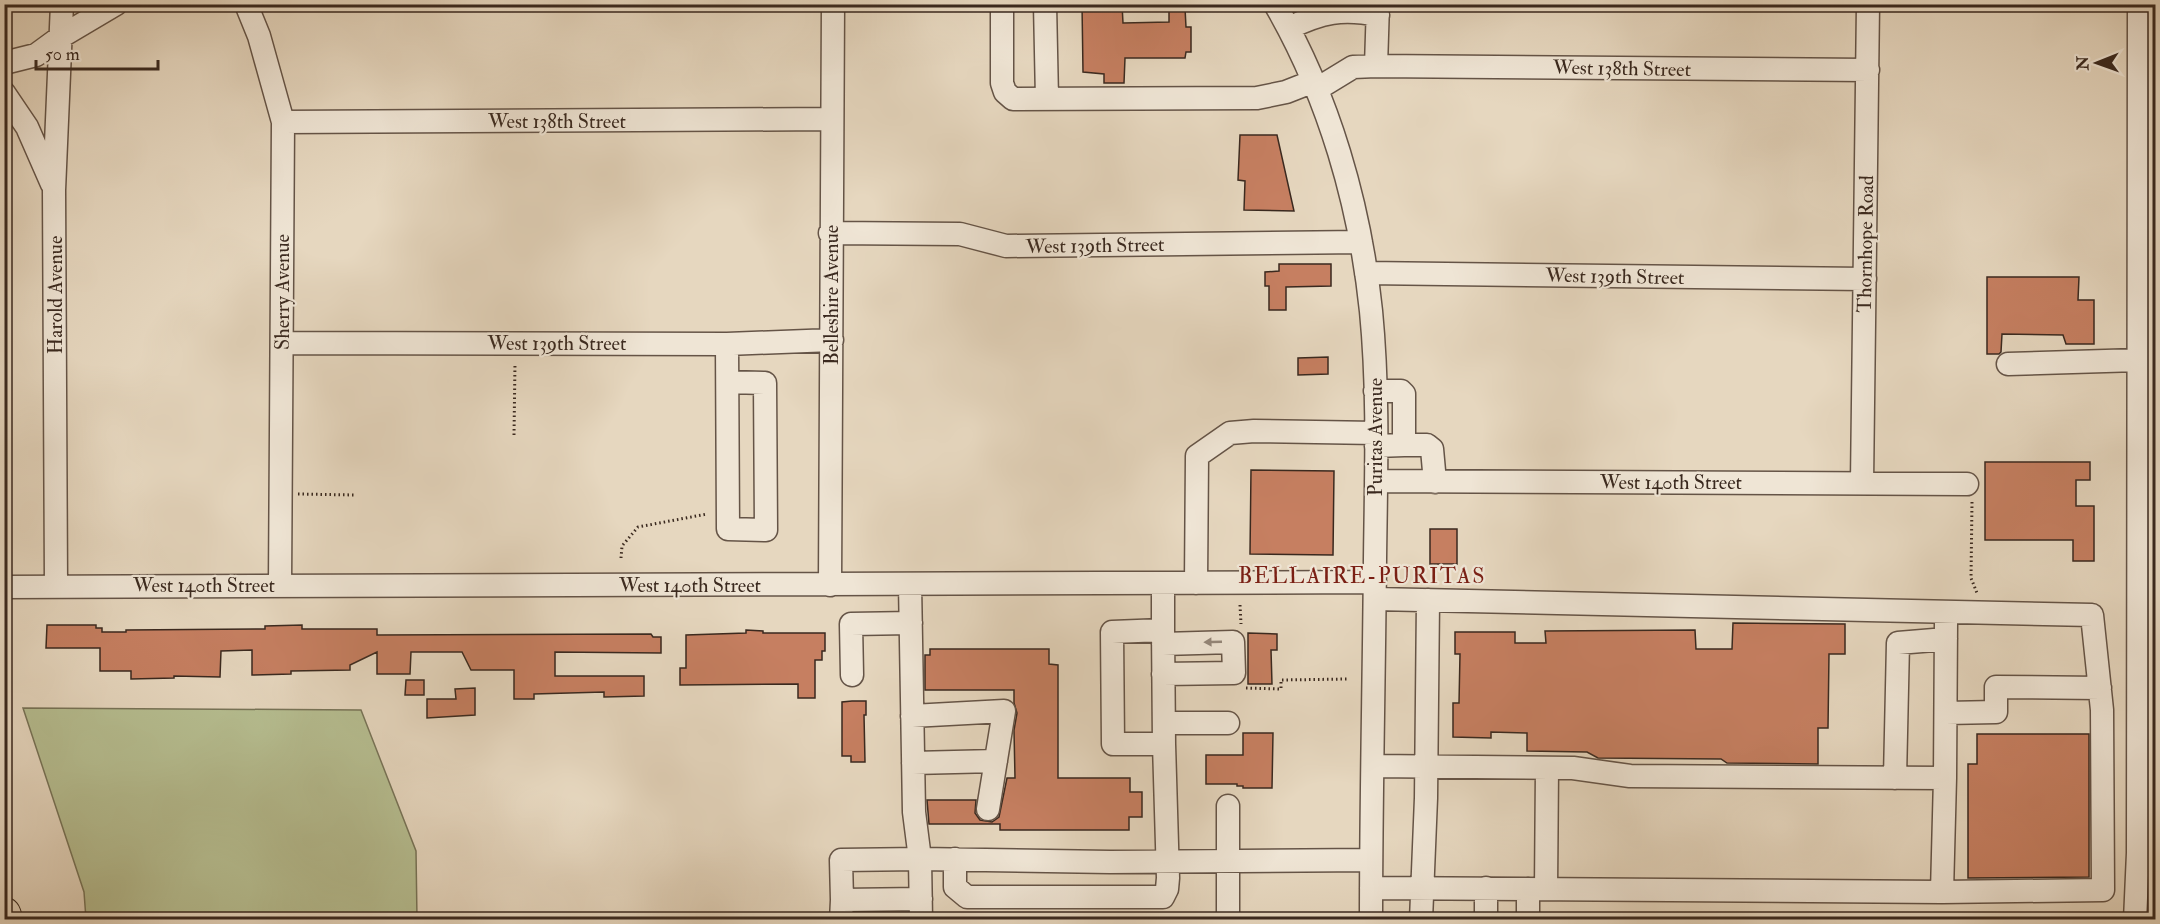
<svg xmlns="http://www.w3.org/2000/svg" width="2160" height="924" font-family="'IM FELL Double Pica',serif">
<rect width="100%" height="100%" fill="#e6d7bf"/>
<filter id="stains"><feTurbulence type="fractalNoise" baseFrequency=".00333" numOctaves="4"/><feColorMatrix values="0 0 0 0 .2 0 0 0 0 .09 0 0 0 0 .02 0 0 0 .5 -.17"/></filter>
<radialGradient id="worn" r=".72"><stop offset=".6" stop-color="#630" stop-opacity="0"/><stop offset="1" stop-color="#630" stop-opacity=".3"/></radialGradient>
<path fill="#b6be91" stroke="#787458" stroke-width="1.5" d="M23,708L361,710L416,851L417,919H86L84,892Z"/>
<path fill="#c67f61" stroke="#3a291f" stroke-width="1.5" d="M1082,4H1122L1123,23L1169,22V7L1185,8L1186,27H1191V52H1186L1185,58H1125L1124,83H1104V74L1083,72Z
M1240,135H1277L1294,211L1244,210L1245,181L1238,180Z
M1279,264H1331V286L1286,287V310H1269V286H1265V272L1279,271Z
M1987,277H2079L2078,300H2094V344H2066L2063,335L2002,334L2001,352L1999,354H1987Z
M1328,357V374L1298,375V358Z
M1985,462H2090V480H2076V506H2094V561H2073V540H1985Z
M1251,470L1334,471L1333,555L1250,554Z
M1430,529H1457V564H1430Z
M1733,623L1845,624V654H1829L1828,728H1818V764L1727,763L1721,759L1598,758L1587,752L1527,751V733L1491,732V738L1453,737V703H1459L1460,654H1455V632H1515V643H1546L1545,631L1695,630L1696,649H1732Z
M47,625H96V628H102V632H126V630L265,629V626L302,625V629H377V635L651,634L653,637H661V653L555,652V676H644V696L604,697V692L534,694V699H514V670H471L462,652H411L410,674H377V652L350,665V670L291,671V674L252,675V650L221,651L220,677L174,676V678L131,679V671H100V648H46Z
M746,630L763,631V633H825V651H822V660H815V698H798V684L680,685V668H686V635L746,633Z
M1248,633L1277,634V650H1271L1272,684H1248Z
M930,649H1049V664L1058,665V778H1130V792H1142V817H1129V830H1000V824H929L927,800H976L975,813L980,820L992,822L999,817L1007,778H1015L1014,730L1017,713L1014,703V690H925V655H930Z
M406,680H424V695H405Z
M475,688V715L427,718V699H456L455,689Z
M852,701H866V715H864L865,762H851V756H842V702Z
M1243,733H1273L1272,788H1243V786H1237V784H1206V755H1243Z
M1977,734H2089V877L1968,878V764H1977Z"/>
<g fill="none" stroke-linecap="round" stroke-linejoin="round">
<g stroke="#655447" stroke-width="25">
<path id="minor" d="M246,4L259,36L283,122L280,585
M1002,4V83L1005,92L1013,99L1257,98L1286,92L1314,81
M1045,4L1047,99
M1275,4C1329,97 1360,205 1371,311C1379,393 1376,476 1375,559C1374,679 1371,799 1371,920
M1289,28C1322,12 1342,8 1378,15
M4,63L36,55L62,36L116,4
M1376,66L1868,70
M1317,89L1353,67L1376,66L1378,4
M4,93L27,127L52,184
M283,122L831,119
M830,233L960,234L1006,246L1361,242
M1366,273L1865,279
M282,343L727,344L832,340
M727,344L728,529L766,530L765,383L728,382
M2008,364L2138,360
M1375,391H1401L1404,394V445L1376,446
M1404,445H1427L1432,449L1435,482
M1376,481L1967,484
M1862,483L1868,4
M1196,583L1197,456L1230,433L1254,431L1376,433
M830,585L833,4
M56,586L54,190L62,4
M4,587L1375,582
M1375,599L2092,615L2102,710L2103,890L1942,892
M1163,630V583
M1163,674L1234,673L1233,642L1163,644
M852,675L851,624L911,623
M1946,713L1996,712V687L2100,688
M912,716L1004,711L988,809
M1164,723H1228
M913,763L996,761
M1895,778L1898,643L1946,639
M1945,778L1946,623
M955,859V887L967,897H1163L1167,889L1168,878L1164,744H1113L1112,632L1163,630L1164,744
M1371,888L1942,892L1945,778L1630,776L1573,768L1373,766
M1528,889V920
M1546,889L1547,768
M842,900L841,860L920,859L914,812L910,584
M841,920L842,900L921,899
M921,920L920,859L1110,862L1371,860
M1228,920V806
M1421,920L1426,798L1428,600
M1486,920V888
M2135,920L2138,853L2139,4"/>
</g>
<g stroke="#3a291f" stroke-width="35">
<path id="highway" d="M4,914L6,920"/>
</g>
<path stroke="#3a291f" stroke-width="3" stroke-dasharray="1.5 3" stroke-linecap="butt" d="M514,435L515,363
M298,494L355,495
M1972,502L1971,578L1977,593
M621,558L622,546L638,527L707,514
M1240,605L1241,624
M1246,688L1281,689V680L1348,679"/>
<use href="#minor" stroke="#efe5d5" stroke-width="22"/>
<use href="#highway" stroke="#e6d7bf" stroke-width="33"/>
</g>
<defs><path id="oneway-solid" d="M-6-.8H1V-3.2L6.5 0L1 3.2V.8H-6Z" transform="scale(1.5)"/></defs>
<use fill="#94877a" href="#oneway-solid" transform="translate(1213 642) rotate(178)"/>
<g text-anchor="middle" stroke-width="4.5" stroke-linejoin="round" paint-order="stroke">
<g font-size="20" fill="#3a291f" stroke="#efe5d5">
<text transform="translate(1622 68) rotate(1)" y="7">West 138th Street</text>
<text x="557" y="128">West 138th Street</text>
<text transform="translate(1865 244) rotate(-89)" y="7">Thornhope Road</text>
<text transform="translate(1095 245) rotate(-1)" y="7">West 139th Street</text>
<text transform="translate(1615 276) rotate(1)" y="7">West 139th Street</text>
<text transform="translate(282 292) rotate(-90)" y="7">Sherry Avenue</text>
<text transform="translate(55 295) rotate(-90)" y="7">Harold Avenue</text>
<text transform="translate(831 295) rotate(-90)" y="7">Belleshire Avenue</text>
<text x="557" y="350">West 139th Street</text>
<text transform="translate(1375 437) rotate(-90)" y="7">Puritas Avenue</text>
<text x="1671" y="489">West 140th Street</text>
<text x="204" y="592">West 140th Street</text>
<text x="690" y="592">West 140th Street</text>
</g>
<g font-size="22" letter-spacing="1.5" fill="#7a1f14" stroke="#efe5d5">
<text x="1362" y="583">BELLAIRE-PURITAS</text>
</g>
</g>
<rect width="2160" height="924" fill="none" stroke="#e6d7bf" stroke-width="24"/>
<rect x="6" y="6" width="2148" height="912" fill="none" stroke="#3a291f" stroke-width="3"/>
<rect x="12" y="12" width="2136" height="900" fill="none" stroke="#3a291f" stroke-width="1.5"/>
<g transform="translate(2097 63) rotate(269)" stroke="#efe5d5" stroke-width="4.5" paint-order="stroke">
<path d="M0-4.5L10 22L0 15L-10 22Z" fill="#3a291f"/>
<text y="-9" font-size="16" font-weight="bold" text-anchor="middle" fill="#3a291f">N</text>
</g>
<path d="M36 60v9h122v-9" fill="none" stroke="#3a291f" stroke-width="3"/>
<text x="45" y="60" font-size="18" fill="#3a291f" stroke="#efe5d5" stroke-width="4.5" paint-order="stroke">50 m</text>
<rect width="100%" height="100%" filter="url(#stains)"/>
<rect width="100%" height="100%" fill="url(#worn)"/>
</svg>
